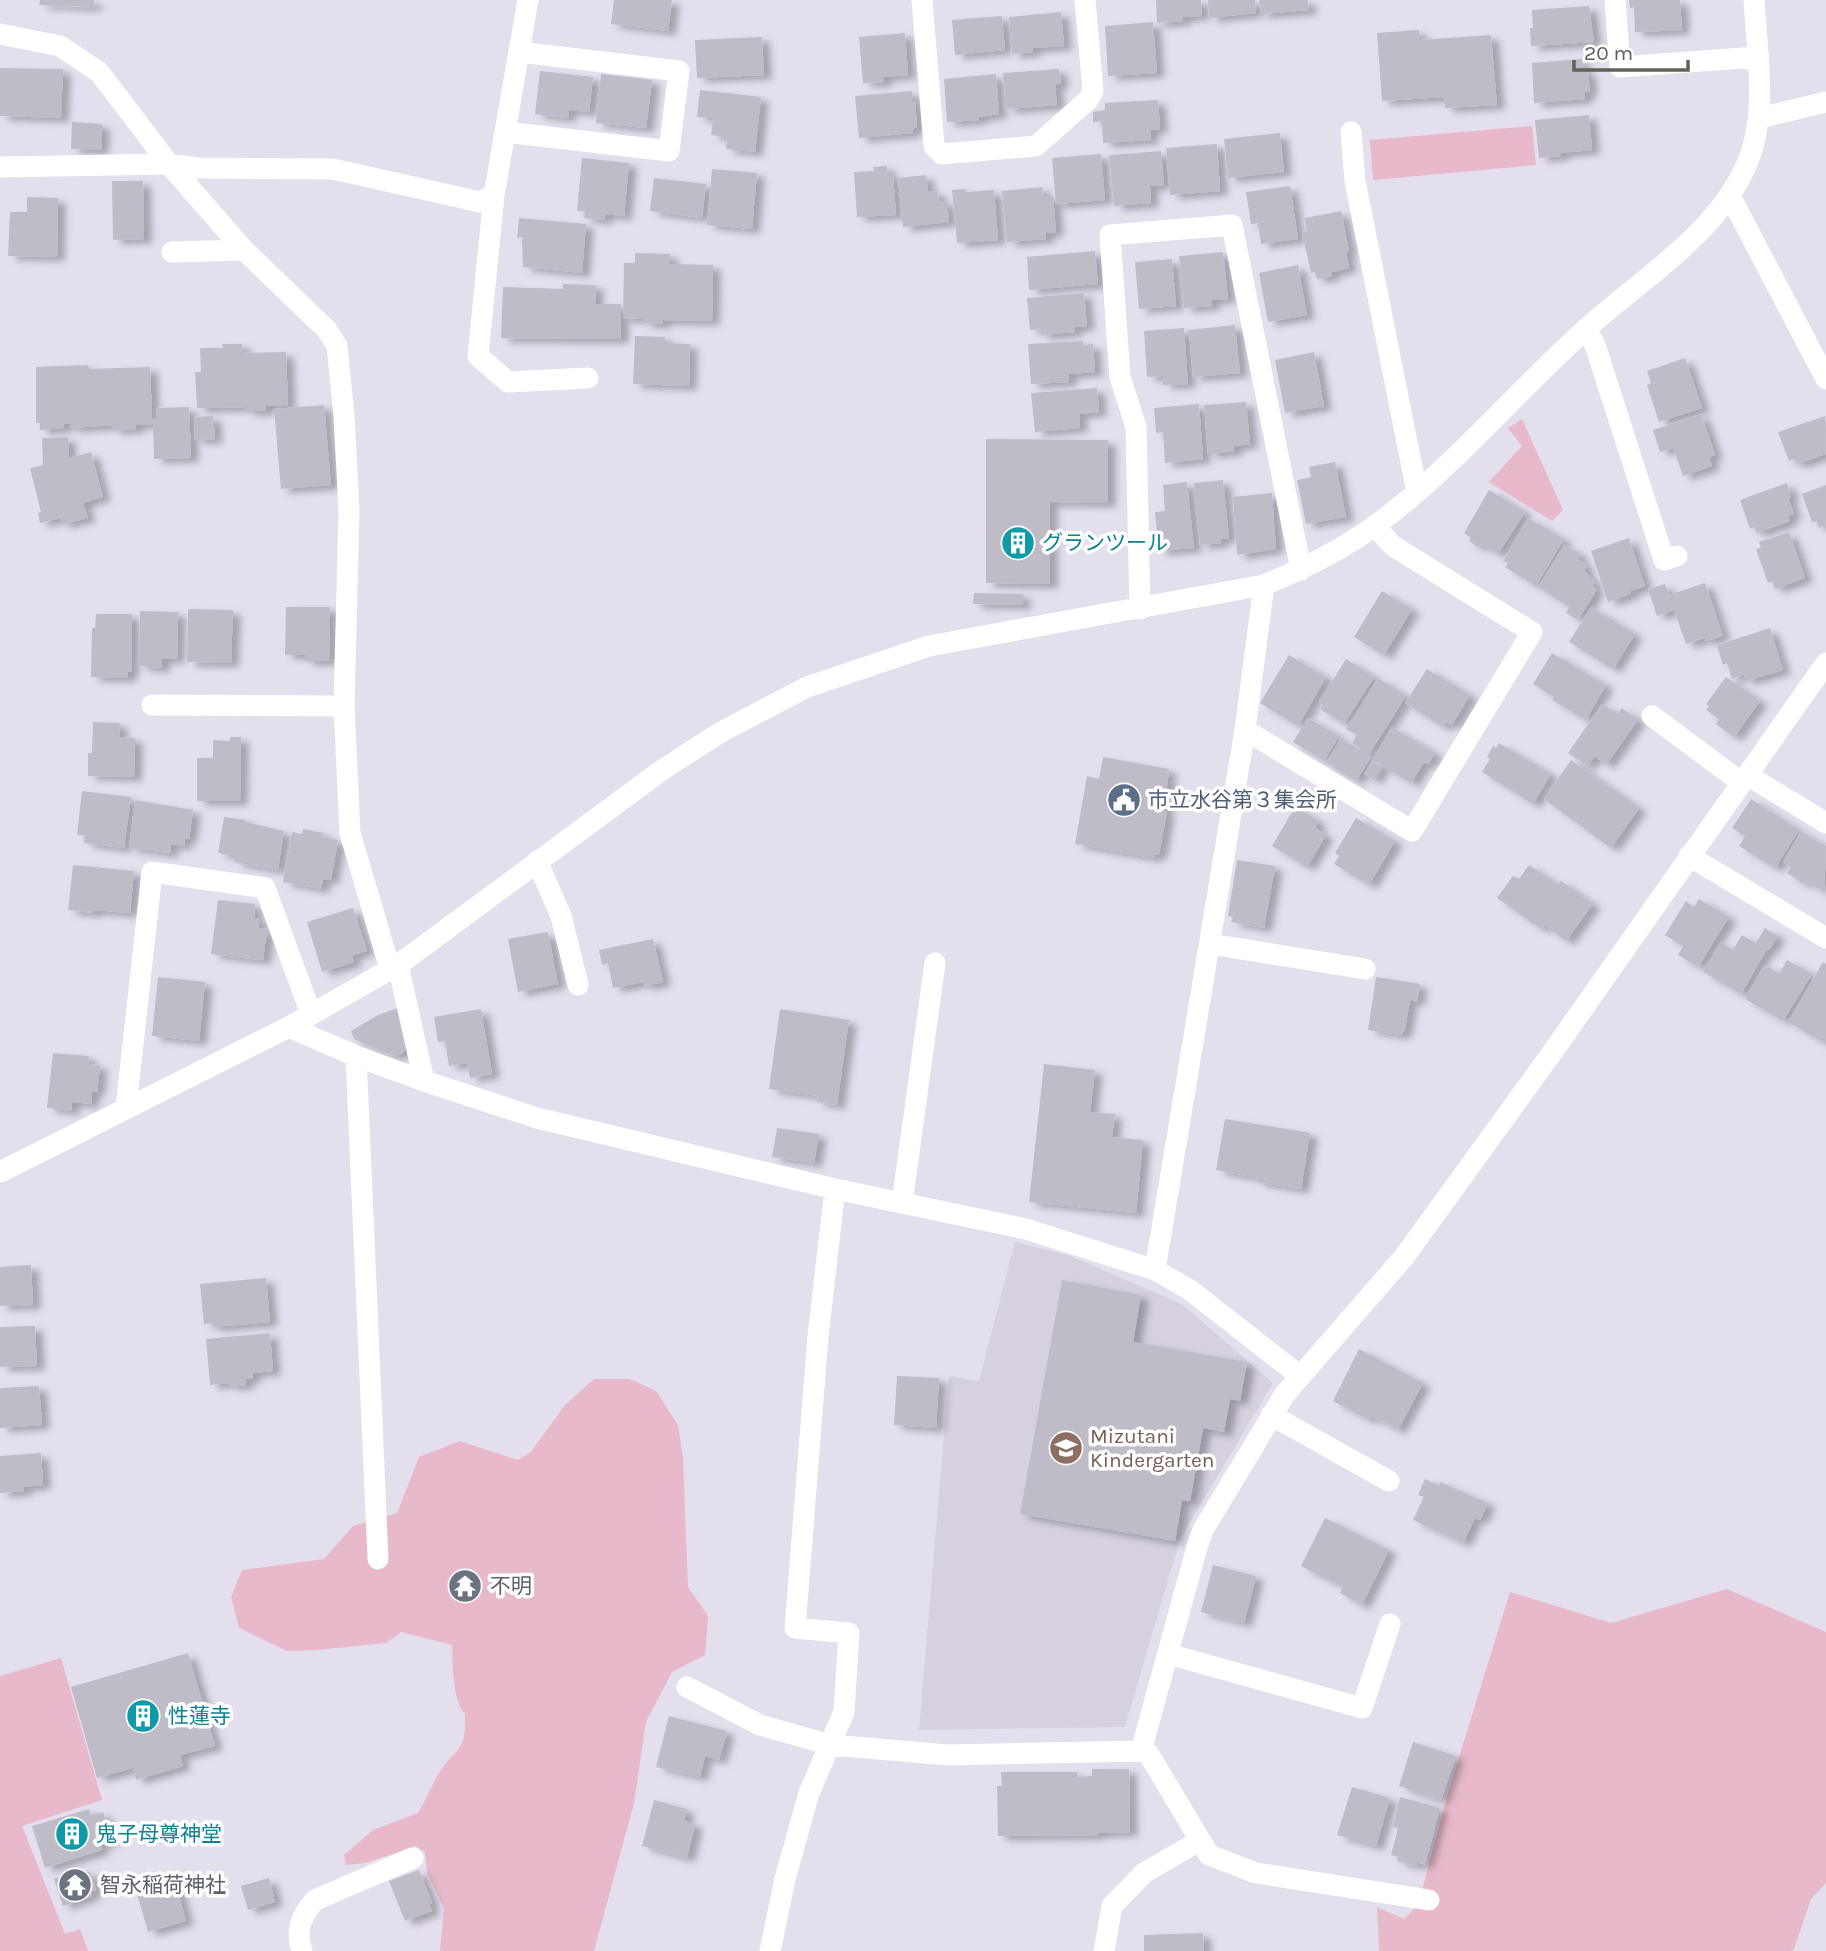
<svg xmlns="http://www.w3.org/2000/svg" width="1826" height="1951" font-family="Karla,'Noto Sans JP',sans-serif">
<defs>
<filter id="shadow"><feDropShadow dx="8" dy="4.5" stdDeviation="3.5" flood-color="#0004"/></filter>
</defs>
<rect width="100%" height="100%" fill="#e4dfed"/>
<path fill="#d6d0df" d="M1015,1242L1070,1256L1182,1304L1273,1383L1180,1539L1125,1727L919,1730L949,1376L979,1381Z"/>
<path fill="#e7b9cb" d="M1532,126L1536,165L1373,180L1370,140Z
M1522,419L1563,510L1552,521L1489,482L1522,446L1508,428Z
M594,1379H630L656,1391L678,1425L683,1457L688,1587L708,1616L705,1655L672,1672L646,1722L634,1803L594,1951H440L444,1908L427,1873L425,1852L415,1846L366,1863L346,1865L344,1855L373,1830L418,1813C426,1800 431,1786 439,1773C457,1745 466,1755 465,1714C452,1700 453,1664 452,1645L401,1632L386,1643L317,1650L287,1651L239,1628L231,1597L242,1570L324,1559L353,1526L397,1513L419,1457L460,1441L518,1460L531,1452L565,1405Z
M1727,1589L1826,1632V1883L1811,1899L1794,1949L1791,1951H1379L1377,1907L1404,1919L1418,1905L1448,1793L1510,1592L1611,1623Z
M61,1658L102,1800L22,1826L65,1934L80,1929L88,1951H0V1676Z"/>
<path fill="#bfbcc8" filter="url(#shadow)" d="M40,0H94V7L39,5Z
M614,0H672L668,31L611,24Z
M1156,0H1201L1202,16L1183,17V21L1157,23Z
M1208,0H1255L1256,13L1209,18Z
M1259,0H1308L1309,10L1261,14Z
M1629,0H1680L1682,30L1635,32L1634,7L1630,8Z
M1589,6L1594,42L1531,46L1530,28H1533L1532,10Z
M1061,12L1064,46L1033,48V52L1012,54L1009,17Z
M1002,16L1005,50L955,55L952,20Z
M1153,22L1157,73L1108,76L1105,26Z
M1419,30L1420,40L1491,35L1497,105L1445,108L1444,97L1382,101L1377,33Z
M905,33L908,75L884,77V82L863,83L859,37Z
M762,37L764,75L697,78L695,40Z
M1582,59L1583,71H1588L1590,92H1585V99L1534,103L1532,63Z
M0,68L63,69L61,118L0,116Z
M1059,69L1061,84H1055L1057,105L1006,109L1003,73Z
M540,71L593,77L589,112L569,110L568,118L535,114Z
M601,74L652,80L646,128L596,123Z
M996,74L999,114L979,117V120L947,122L944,79Z
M700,90L761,97L755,152L726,149L727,137L711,135L713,118L697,117Z
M912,91V101H915L917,127L912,129L913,133L859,138L855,96Z
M1158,100L1160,129L1150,130L1151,140L1103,143L1102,121L1093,122V112L1105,110V103Z
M1589,115L1592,150L1561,153V156L1539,158L1535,120Z
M72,122L102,124L101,150L71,149Z
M1280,133L1284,172L1228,178L1224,139Z
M1217,144L1220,191L1170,195L1166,148Z
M1161,151L1164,185L1150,186L1151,203L1114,206L1109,155Z
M1101,154L1105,200L1056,204L1052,158Z
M582,158L629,163L624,216L605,214V220L584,218L585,211H577Z
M887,166L888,175H893L896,215L857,217L854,172L874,171L873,167Z
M712,169L757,173L752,229L707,225Z
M926,175L928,192L938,191L939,202L947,201L949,222L903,227L898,178Z
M654,178L706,184L702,218L650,211Z
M112,181H143L144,239L113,240Z
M1290,186L1298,239L1261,244L1258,223L1251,224L1246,192Z
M1042,187L1043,196H1053L1056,232L1046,233V239L1007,242L1002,191Z
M965,189L966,192L994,190L998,240L957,243L952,190Z
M27,197L58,198L57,257L8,256L10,212H27Z
M1341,211L1349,251L1346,252L1349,268L1332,272V276L1317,279L1315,272L1311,273L1302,232L1307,231L1305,218Z
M519,218L586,224L582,273L523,267L522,237L517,238Z
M1095,251L1098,284L1029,290L1027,257Z
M1223,252L1228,299L1212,300V306L1184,308L1179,256Z
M635,253L670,254V264L713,265L712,321L663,320V324L644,323V319L623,318L624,263H635Z
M1172,259L1176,306L1139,309L1135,262Z
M1298,265L1307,315L1268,322L1259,273Z
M563,284L596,285L595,304H621V339L501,338L503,287L563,289Z
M1084,293L1087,326L1075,327V332L1041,335V329L1030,330L1027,298Z
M1235,325L1240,373L1193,377L1189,330Z
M1184,328L1188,384L1163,385V376L1147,377L1144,331Z
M635,336L665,337V343L690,344L689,386L633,384Z
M1083,341V345L1093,344L1095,372L1069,374V382L1031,384L1028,344Z
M222,344H242L243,353L286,352L288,406H266V411H246V407L197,408L195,372H201L200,348H223Z
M1314,352L1324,406L1285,413L1275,360Z
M1685,358L1702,408L1659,422L1647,385L1651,383L1647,371Z
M88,365L89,369L150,367L152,418H156V408L189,407L191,458L154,459L153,424L136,425V429L113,430V425L71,428L70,424H64V428L40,430V423H36V367Z
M1097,388L1099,412L1079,414L1080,428L1035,432L1031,393Z
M1246,402L1250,444L1234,446V451L1208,454L1204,405Z
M1199,404L1203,459L1165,463L1163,432L1156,433L1154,408Z
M324,405L331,485L281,489L274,409Z
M1701,414L1715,455L1709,457L1712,466L1683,476L1673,448L1660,452L1653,430Z
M213,416L215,439L195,440L194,417Z
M1825,416L1826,454L1797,464L1795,459L1789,461L1778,432Z
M68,437L69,458L91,452L103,497L83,503L88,518L63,524L61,518L40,523L38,513L41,512L30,468L43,465L42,438Z
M986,439L1108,440V503L1050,502V584L986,583Z
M1335,462L1346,517L1306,524L1297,480L1311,477L1309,467Z
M1223,480L1229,538L1221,539V543L1200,545L1194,483Z
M1187,482L1194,548L1159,551L1155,512L1165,511L1163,485Z
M1787,483L1791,497L1788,498L1794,514L1788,516L1790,521L1757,533L1754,527L1750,529L1740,500Z
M1826,485V525L1819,528L1817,521L1812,522L1802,494Z
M1489,490L1525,512L1498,554L1481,544L1478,547L1469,541L1471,538L1464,533Z
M1272,493L1276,549L1237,555L1233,497Z
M1528,518L1564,539L1536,586L1505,567L1508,563L1503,561Z
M1789,532L1805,578L1775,589L1772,581L1768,583L1756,549L1761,548L1759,542Z
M1629,538L1645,586L1631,591V594L1608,602L1591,551Z
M1564,545L1581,554L1577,559L1587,565L1584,570L1595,583L1592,586L1597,589L1578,620L1566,613L1569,607L1538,587Z
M1705,583L1723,636L1706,641L1705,638L1686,644L1674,610L1657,616L1648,589L1665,584L1669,595Z
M1382,591L1412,609L1384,655L1354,637Z
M974,593L1023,594V605L973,604Z
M286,607H330L329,661H305V655H285Z
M1591,607L1635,634L1613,669L1569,642Z
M188,609L233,610L231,663L187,662Z
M140,611L178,612L177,659H162V668L139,666Z
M96,614H132L131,672H128V678L91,677L92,628H95Z
M1770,628L1783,670L1746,681L1744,674L1732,679L1727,663L1723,665L1717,645Z
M1552,653L1606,685L1586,720L1552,700L1554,697L1533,684Z
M1289,655L1326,677L1298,726L1260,703Z
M1346,659L1374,677L1344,724L1320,709L1323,705L1319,702Z
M1427,669L1470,695L1452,725L1446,722L1443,727L1405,703Z
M1726,677L1760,701L1734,737L1716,724L1719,719L1706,710L1709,706L1706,704Z
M1378,678L1406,696L1369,754L1352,743L1357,735L1346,729Z
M1602,704L1618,714L1622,708L1638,720L1606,765L1595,756L1587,766L1568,753Z
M1308,718L1339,736L1324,761L1293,742Z
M93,722L120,723L119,737L135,738L134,777L88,776V753H92Z
M1392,727L1435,753L1428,764L1424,762L1411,783L1373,760Z
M230,737H241L240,801H197V758H213V740L230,741Z
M1341,738L1371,757L1356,781L1326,763Z
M1499,743L1551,774L1533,804L1482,772L1490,759L1487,757L1493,746L1496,748Z
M1103,757L1169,769L1164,811H1167L1159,855L1154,854V858L1075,844L1087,776L1099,779Z
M1571,760L1639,808L1611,848L1544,799Z
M1372,761L1382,767L1374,780L1364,774Z
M82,791L131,797L124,848L84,843L85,835H77Z
M1751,799L1799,830L1775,868L1739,846L1745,836L1732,828Z
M135,800L193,810L189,839L185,838L184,846L171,844L170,853L129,848Z
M1295,807L1319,821L1315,828L1326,835L1307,867L1272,846Z
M224,817L246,820L245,822L284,831L278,870L234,862L236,856L218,853Z
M1356,818L1395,841L1369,885L1334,864L1339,856L1335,853Z
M303,829L323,833L322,837L338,840L331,880L323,879L321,889L283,882L292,832L302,834Z
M1801,831L1826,846L1824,892L1806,881L1804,884L1787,873L1791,867L1783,862Z
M1237,860L1275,866L1264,928L1231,922L1233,917L1228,916Z
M73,865L134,871L130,913L94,910V913L68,910Z
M1529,865L1558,885L1561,881L1593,904L1566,941L1544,925L1541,929L1497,898L1513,876L1519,879Z
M1699,899L1729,917L1698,967L1678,955L1683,946L1665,935L1686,901L1694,907Z
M218,900L255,904L254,918H260L258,928L267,929L263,960L211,954Z
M353,908L367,951L352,955L354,962L322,972L307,922Z
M1765,928L1778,936L1769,950L1767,949L1741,994L1703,972L1721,942L1733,950L1742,935L1756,943Z
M548,932L558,984L518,992L508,939Z
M653,939L663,982L645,986L644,982L613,988L608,963L602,965L599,950Z
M1787,960L1812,974L1783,1021L1745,999L1765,965L1779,974Z
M1823,962L1826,964V1044L1788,1022Z
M158,977L205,982L199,1041L152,1036Z
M1376,977L1420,984L1417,1002L1410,1000L1405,1029L1401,1035L1368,1030Z
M398,1008L407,1048L401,1054L394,1056L354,1039L351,1031L378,1015Z
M481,1009L492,1074L470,1078L467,1063L449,1066L445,1041L438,1042L434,1017Z
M780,1009L849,1020L837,1105L817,1102L818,1096L769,1089Z
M53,1053L89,1056L88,1064L100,1065L97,1092H92L91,1104L72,1102L71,1111L47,1108Z
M1044,1064L1095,1070L1090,1112L1115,1114L1112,1137L1143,1140L1136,1213L1029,1202Z
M1225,1119L1310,1133L1301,1189L1257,1182L1258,1178L1216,1170Z
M777,1128L819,1134L814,1163L772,1157Z
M31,1265L33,1305L0,1306V1267Z
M266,1278L270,1322L213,1327L212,1323L204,1324L200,1284Z
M1062,1280L1141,1295L1133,1342L1247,1362L1240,1401L1230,1399L1224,1432L1203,1428L1190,1501L1182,1500L1175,1541L1020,1514Z
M35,1326L37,1366L0,1367V1327Z
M270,1333L273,1371L253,1373V1378L246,1379V1385L229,1386V1383L210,1385L206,1339Z
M1359,1349L1423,1383L1398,1430L1371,1416L1369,1420L1333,1401Z
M897,1376L939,1378L936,1428L894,1425Z
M39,1386L42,1425L0,1428V1388Z
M41,1453L43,1485L24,1487V1491L0,1493V1456Z
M1425,1479L1439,1485L1440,1482L1488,1503L1480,1520L1475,1518L1463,1543L1413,1520L1424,1497L1418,1495Z
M1325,1518L1389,1550L1362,1605L1340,1593L1343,1587L1301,1566Z
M1213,1565L1256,1576L1244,1623L1201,1612Z
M188,1653L215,1746L180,1755L183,1766L136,1780L133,1768L97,1778L71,1687Z
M669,1716L727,1731L719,1760L705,1756L700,1777L656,1767Z
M1413,1742L1456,1756L1441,1800L1399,1786Z
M1092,1769H1129L1130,1832L1098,1833V1835L998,1836L997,1786H1002L1001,1772H1077V1777L1092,1776Z
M1352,1787L1390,1798L1376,1846L1337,1835Z
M1400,1797L1440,1808L1425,1865L1417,1862L1416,1866L1397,1861L1398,1857L1391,1855L1398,1828L1393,1827Z
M654,1800L687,1809L684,1821L695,1824L687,1858L642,1846Z
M89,1809L91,1815L103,1812L112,1841L100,1844L102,1850L45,1868L32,1826Z
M83,1870L84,1873L90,1872L96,1890L90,1892L92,1896L63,1906L54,1879Z
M419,1870L432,1903L429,1904L432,1911L405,1921L389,1881Z
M269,1878L275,1902L248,1910L241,1886Z
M176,1884L186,1921L148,1932L137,1894Z
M1203,1933L1204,1951H1144V1935Z"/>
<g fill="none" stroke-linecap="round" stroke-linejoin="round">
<path stroke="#fff" stroke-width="21" d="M922,0L934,146L942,154L1036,146L1088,100L1093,91L1085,0
M1615,0L1620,67L1757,57
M0,34L60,46L99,72L169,164L222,225L244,250L327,330L337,346L344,415L349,511L344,706L350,833L390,969
M1759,118L1826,102
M505,132L669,151L679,71L519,52
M1351,132L1355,181L1417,492
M0,167L169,164L198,168L333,169L480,202L494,195L528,0
M494,195L478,356L508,382L588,378
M1730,196L1826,379
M172,252L244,250
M1586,328L1595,345L1664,560L1677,556
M1140,609L1136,427L1120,377L1110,235L1232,225L1301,570
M152,705L344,706
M1652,716L1742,783
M1245,730L1412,831L1532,632L1393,546L1375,526
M1747,775L1826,823
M1689,856L1826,938
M537,861L561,916L578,985
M1210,944L1365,969
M398,965L424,1081
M289,1027L356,1056L424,1081L537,1118L835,1189L1026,1229L1155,1270L1190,1290L1300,1376
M356,1056L378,1559
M126,1108L152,872L265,888L311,1014
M0,1172L289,1027L398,965L662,770L721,732L807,687L929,646L1264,585C1303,569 1342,550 1376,525C1453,468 1515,393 1586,329C1641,279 1713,237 1745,168C1769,117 1757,54 1754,0
M902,1203L935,963
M1155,1270L1245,730L1264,585
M1271,1415L1389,1481
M1168,1654L1362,1708L1390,1624
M687,1687L760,1725L831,1745L948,1755L1141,1751L1148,1753L1209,1855L1256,1873L1429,1900
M1141,1751L1197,1547L1203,1530L1285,1394L1404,1257L1554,1050L1826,663
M302,1951C295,1930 301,1916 315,1900L413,1858
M770,1951L785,1879L809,1793L844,1712L849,1633L795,1628L818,1336L835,1189
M1104,1951L1112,1906L1144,1873L1199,1841"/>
</g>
<defs>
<g id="building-disc" transform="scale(1.75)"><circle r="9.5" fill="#0f9aa8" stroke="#fff"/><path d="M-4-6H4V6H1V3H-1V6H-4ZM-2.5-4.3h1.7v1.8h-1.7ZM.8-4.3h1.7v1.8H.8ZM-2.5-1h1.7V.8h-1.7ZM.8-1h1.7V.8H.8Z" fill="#fff"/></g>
<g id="civic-disc" transform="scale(1.75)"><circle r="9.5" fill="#5c6f8a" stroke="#fff"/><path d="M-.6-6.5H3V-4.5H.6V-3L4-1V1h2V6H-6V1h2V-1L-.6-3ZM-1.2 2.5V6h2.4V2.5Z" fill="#fff"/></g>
<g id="school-disc" transform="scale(1.75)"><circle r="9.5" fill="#8d6e63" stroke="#fff"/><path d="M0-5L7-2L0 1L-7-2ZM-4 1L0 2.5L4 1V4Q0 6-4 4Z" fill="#fff"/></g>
<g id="temple-disc" transform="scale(1.75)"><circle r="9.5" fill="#6b7280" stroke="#fff"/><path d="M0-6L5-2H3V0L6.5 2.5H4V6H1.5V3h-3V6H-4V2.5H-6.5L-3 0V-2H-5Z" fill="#fff"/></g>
</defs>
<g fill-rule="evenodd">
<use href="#building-disc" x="1018" y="543"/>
<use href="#civic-disc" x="1124" y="800"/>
<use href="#school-disc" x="1066" y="1448"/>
<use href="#temple-disc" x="465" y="1586"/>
<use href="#building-disc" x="143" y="1716"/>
<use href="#building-disc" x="72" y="1834"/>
<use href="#temple-disc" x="75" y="1885"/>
</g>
<g text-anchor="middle" stroke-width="7" stroke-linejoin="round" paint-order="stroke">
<g font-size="21" fill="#0d838f" stroke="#fff" text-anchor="start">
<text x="1042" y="550">グランツール</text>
<text x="168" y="1723">性蓮寺</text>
<text x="96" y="1841">鬼子母尊神堂</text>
</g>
<g font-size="21" fill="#4e5e75" stroke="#fff" text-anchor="start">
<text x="1148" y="807">市立水谷第３集会所</text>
</g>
<g font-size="21" fill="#785e54" stroke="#fff" text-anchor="start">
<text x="1090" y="1443">Mizutani<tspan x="1090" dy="24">Kindergarten</tspan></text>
</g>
<g font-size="21" fill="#5b616d" stroke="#fff" text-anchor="start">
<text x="490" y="1593">不明</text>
<text x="100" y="1892">智永稲荷神社</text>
</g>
</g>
<path d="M1574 60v10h114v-10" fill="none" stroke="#606258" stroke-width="3.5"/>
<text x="1584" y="60" font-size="21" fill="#606258" stroke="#ffffff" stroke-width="5" paint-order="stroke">20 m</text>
</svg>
